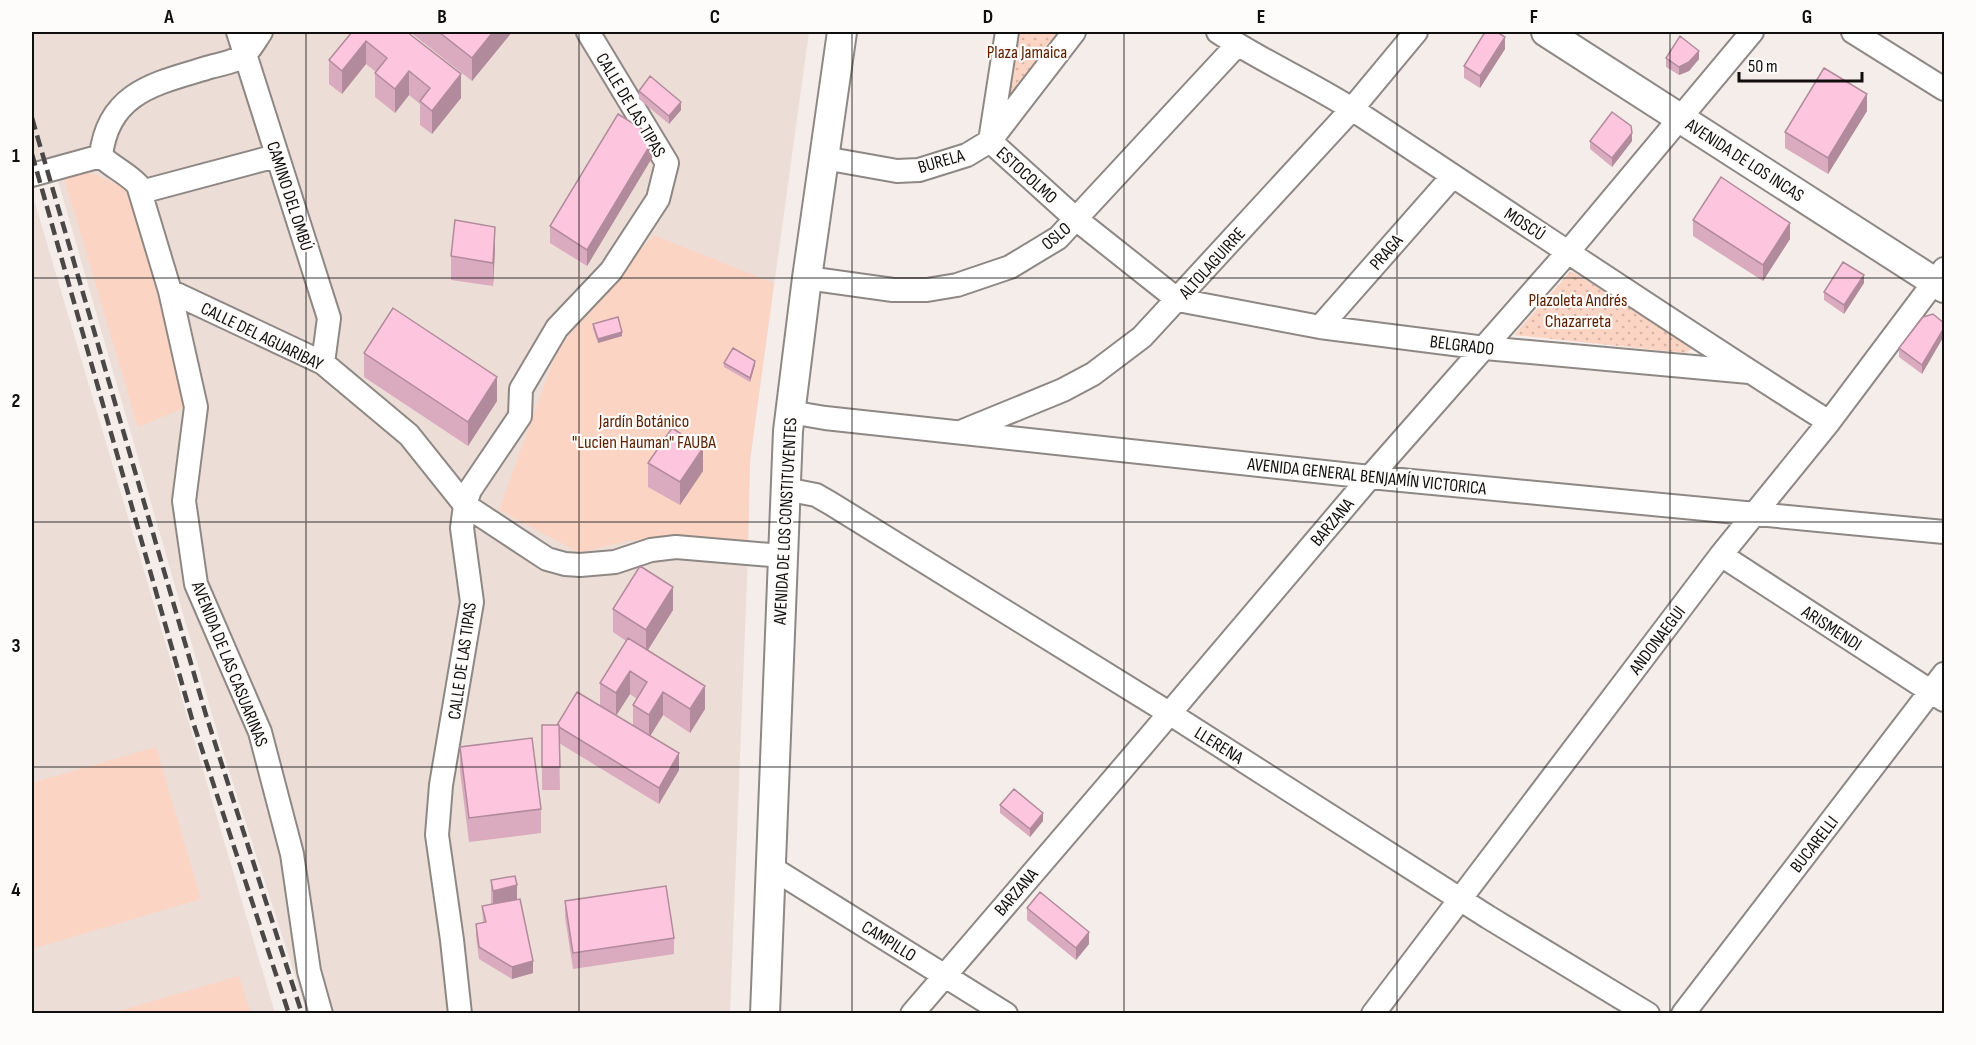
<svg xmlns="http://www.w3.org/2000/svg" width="1976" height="1045" font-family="'Sofia Sans Condensed',sans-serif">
<defs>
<pattern id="park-dots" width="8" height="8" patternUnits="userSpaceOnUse" patternTransform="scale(1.5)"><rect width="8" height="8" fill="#fcd4c3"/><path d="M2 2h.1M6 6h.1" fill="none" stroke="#d7b5a6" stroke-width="1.8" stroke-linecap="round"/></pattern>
</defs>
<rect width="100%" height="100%" fill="#f4edea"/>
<path fill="#ecddd7" d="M32,32H809L750,460L748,553L730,1013H307L223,752L56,174L32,182Z
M35,203L275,1013L32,1014V204Z"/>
<path fill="#fcd4c3" d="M84,169L130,191L189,406L138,427L63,174Z
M653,235L774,283L750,460L748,542L631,540L580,553L499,510L557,350Z
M156,747L201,899L32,949V783Z
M239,976L251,1013H112Z"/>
<path fill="url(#park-dots)" d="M1011,32H1066L997,121Z
M1571,271L1694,347L1686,353L1514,335Z"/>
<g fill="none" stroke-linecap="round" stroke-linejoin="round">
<g stroke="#8e8885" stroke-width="26">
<path id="minor" d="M238,32L329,318L323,363
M1007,32L990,141L1076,219L1178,300L1320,327L1485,348L1749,372
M1218,32C1261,61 1310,82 1355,111C1513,215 1669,321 1829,422
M1853,32L1944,89
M101,156C112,167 127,173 138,185L170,291L196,407L184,501L196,584L260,732L292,854L309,971L321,1014
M101,156C108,91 158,83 210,67C221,64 236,62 245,54C251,49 256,39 261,32
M824,158L897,171L919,170L967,155L990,141L1074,32
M32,175L101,156
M141,192L276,156
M807,278L893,290H927L957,285L1010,267L1058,238L1237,45
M170,291L323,363L409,435L465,505L547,559L565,564L580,565L615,562L651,550L676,547L782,556
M1320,327L1452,177
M790,412L825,418L1370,477L1944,532
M963,431L1063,390L1093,374L1142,337L1352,109L1416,32
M785,489L816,495L830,503L1169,713L1488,917L1648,1014
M1721,555L1944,700
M772,868L1006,1014
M460,1014L452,940L437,835L441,785L472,602L462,528L465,505L470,490L520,416L521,389L557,328L611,271L658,199L667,163L588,32
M912,1014L1141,747L1370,477L1568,252L1752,32
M1373,1014L1721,555L1829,422L1944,269
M1683,1014L1944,674"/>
</g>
<g stroke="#8e8885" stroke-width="32">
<path id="major" d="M1546,32L1944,288
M765,1014L788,431L807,278L842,32"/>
</g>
<use href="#minor" stroke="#fff" stroke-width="22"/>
<use href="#major" stroke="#fff" stroke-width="28"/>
<path stroke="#4a4746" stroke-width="4.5" stroke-dasharray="12 6" stroke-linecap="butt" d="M32,118L206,715L302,1014
M32,154L192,719L289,1014"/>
</g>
<path fill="#daaabf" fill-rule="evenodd" d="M352,32L461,98L432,134L420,125V104L409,95L395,113L375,97V73L376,72L366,64L342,94L329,84V60Z
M410,32H512L472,81Z
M1505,49L1480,88L1464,78V66Z
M1666,58L1699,59L1689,71L1679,75L1666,67Z
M639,91L681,110L669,124L639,99Z
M1867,111L1828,174L1785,148V132Z
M1590,141H1632L1612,167L1590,149Z
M655,153L587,266L550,243V226Z
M1693,220L1790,239L1763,281L1693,236Z
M495,250L493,286L451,280V256Z
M1864,283L1844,314L1824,300V292Z
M1933,314L1922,374L1899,357V348Z
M593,324L622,336L598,343L593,329Z
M364,353L497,401L468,446L364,377Z
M724,363L755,365L750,382L724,367Z
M648,463L703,471L680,505L648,487Z
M613,609L673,610L648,650L705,709L690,733L663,715L650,736L679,770L659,804L559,743L560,790H542V725H557L600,706V683L626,641L613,632ZM630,694L637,699L633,705V726L616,715Z
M460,747L541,809V833L469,842L460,771Z
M1000,805L1043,821L1030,837L1000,813Z
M491,880L517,899L533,973L512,979L479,959L476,936V924L483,923L482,906L491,905Z
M565,901L674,938V954L573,969L565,917Z
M1027,908L1089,944L1076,960L1027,920Z"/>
<path fill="#b18b9b" d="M493,32H512L472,81V58Z
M1505,37V49L1480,88V76Z
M366,41V64L342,94V71Z
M1699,51V59L1689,71L1679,75V67Z
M409,71V95L395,113V89Z
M461,74V98L432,134V111Z
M1867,94V111L1828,174V158Z
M681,102V110L669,124V116Z
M1632,133V141L1612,167V158Z
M655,137V153L587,266V250Z
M1790,223V239L1763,281V265Z
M495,227V250L493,286V263Z
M1864,275V283L1844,314V305Z
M1944,328V336L1922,374V365Z
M622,332V336L598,343V339Z
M755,361V365L750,382V378Z
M497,377V401L468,446V422Z
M703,448V471L680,505V482Z
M673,587V610L646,653V630Z
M630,671V694L616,716V693Z
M705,686V709L690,733V709Z
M663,692V715L649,738V715Z
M679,753V770L659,804V788Z
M1043,813V821L1030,837V829Z
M517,885V909L493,914V891Z
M1089,932V944L1076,960V948Z
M533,961V973L512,979V967Z"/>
<path fill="#fdc6de" stroke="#b18b9b" stroke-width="1.5" d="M352,32H407L461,74L432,111L420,101L430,88L409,71L395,89L375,73L387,58L366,41L342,71L329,60Z
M439,32H493L472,58Z
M1485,32H1497L1505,37L1480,76L1464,66Z
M1680,36L1699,51L1689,62L1679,67L1666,58Z
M1824,68L1867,94L1828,158L1785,132Z
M650,76L681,102L669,116L639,91Z
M1612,112L1631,126L1632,133L1612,158L1590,141Z
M618,114L655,137L587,250L550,226Z
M1721,177L1790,223L1763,265L1693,220Z
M455,220L495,227L493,263L451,256Z
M1843,262L1864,275L1844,305L1824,292Z
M393,308L497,377L468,422L364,353Z
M1933,314L1944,323V328L1922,365L1899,348L1923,317Z
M618,317L622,332L598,339L593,324Z
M733,348L755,361L750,378L724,363Z
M672,428L703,448L680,482L648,463Z
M640,566L673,587L646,630L613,609Z
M628,638L705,686L690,709L663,692L649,715L633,705L647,682L630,671L616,693L600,683Z
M577,692L679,753L659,788L559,727V725H557Z
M542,725H559L560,767H542Z
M532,738L541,809L469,818L460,747Z
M1014,789L1043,813L1030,829L1000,805Z
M515,876L517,885L493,891L491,880Z
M666,886L674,938L573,953L565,901Z
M1040,892L1089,932L1076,948L1027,908Z
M520,899L533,961L512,967L479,947L476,924L486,922L482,906Z"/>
<path fill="none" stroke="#110f0e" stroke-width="1.5" stroke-opacity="0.55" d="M306,32V1014M579,32V1014M852,32V1014M1124,32V1014M1397,32V1014M1670,32V1014M32,278H1944M32,522H1944M32,767H1944"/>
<g text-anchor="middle" stroke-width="4.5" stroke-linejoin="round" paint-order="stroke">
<g font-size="18" fill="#5c1f00" stroke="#fefcfa">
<text x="1027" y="58">Plaza Jamaica</text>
<text x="1578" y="306">Plazoleta Andrés<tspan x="1578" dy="21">Chazarreta</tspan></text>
<text x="644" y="427">Jardín Botánico<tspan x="644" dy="21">"Lucien Hauman" FAUBA</tspan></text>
</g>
<g font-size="18" fill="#110f0e" stroke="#fefcfa">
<text transform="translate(631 105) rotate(59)" y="6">CALLE DE LAS TIPAS</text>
<text transform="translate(1745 160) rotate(33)" y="6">AVENIDA DE LOS INCAS</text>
<text transform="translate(941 161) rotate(-16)" y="6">BURELA</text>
<text transform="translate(1027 175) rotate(42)" y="6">ESTOCOLMO</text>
<text transform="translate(290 196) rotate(72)" y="6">CAMINO DEL OMBÚ</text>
<text transform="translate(1525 224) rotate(33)" y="6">MOSCÚ</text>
<text transform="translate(1056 236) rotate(-40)" y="6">OSLO</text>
<text transform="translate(1386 252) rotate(-49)" y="6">PRAGA</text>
<text transform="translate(1212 263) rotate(-48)" y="6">ALTOLAGUIRRE</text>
<text transform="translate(262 336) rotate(26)" y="6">CALLE DEL AGUARIBAY</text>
<text transform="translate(1462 345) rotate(7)" y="6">BELGRADO</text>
<text transform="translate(1367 476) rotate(6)" y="6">AVENIDA GENERAL BENJAMÍN VICTORICA</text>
<text transform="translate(785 521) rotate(-87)" y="6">AVENIDA DE LOS CONSTITUYENTES</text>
<text transform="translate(1332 522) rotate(-50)" y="6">BARZANA</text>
<text transform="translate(1832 628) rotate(33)" y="6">ARISMENDI</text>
<text transform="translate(1657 640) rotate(-53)" y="6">ANDONAEGUI</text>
<text transform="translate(462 661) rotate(-82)" y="6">CALLE DE LAS TIPAS</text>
<text transform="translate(230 664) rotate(68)" y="6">AVENIDA DE LAS CASUARINAS</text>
<text transform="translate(1219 745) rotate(32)" y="6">LLERENA</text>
<text transform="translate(1814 844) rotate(-52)" y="6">BUCARELLI</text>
<text transform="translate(1016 892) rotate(-49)" y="6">BARZANA</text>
<text transform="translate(889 941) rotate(32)" y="6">CAMPILLO</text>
</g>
</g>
<rect width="1976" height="1045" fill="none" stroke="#fefcfa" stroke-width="66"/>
<path d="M1739 72v9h123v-9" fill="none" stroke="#110f0e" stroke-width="3"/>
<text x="1748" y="72" font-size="18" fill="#110f0e" stroke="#fefcfa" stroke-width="4.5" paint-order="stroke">50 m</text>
<rect x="33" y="33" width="1910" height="979" fill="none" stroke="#110f0e" stroke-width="2"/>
<g font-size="20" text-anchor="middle" font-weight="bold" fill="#110f0e">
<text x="169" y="23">A</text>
<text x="442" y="23">B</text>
<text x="715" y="23">C</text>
<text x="988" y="23">D</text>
<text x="1261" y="23">E</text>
<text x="1534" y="23">F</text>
<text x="1807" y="23">G</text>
<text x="16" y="162">1</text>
<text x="16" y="407">2</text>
<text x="16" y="652">3</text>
<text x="16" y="896">4</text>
</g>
</svg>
